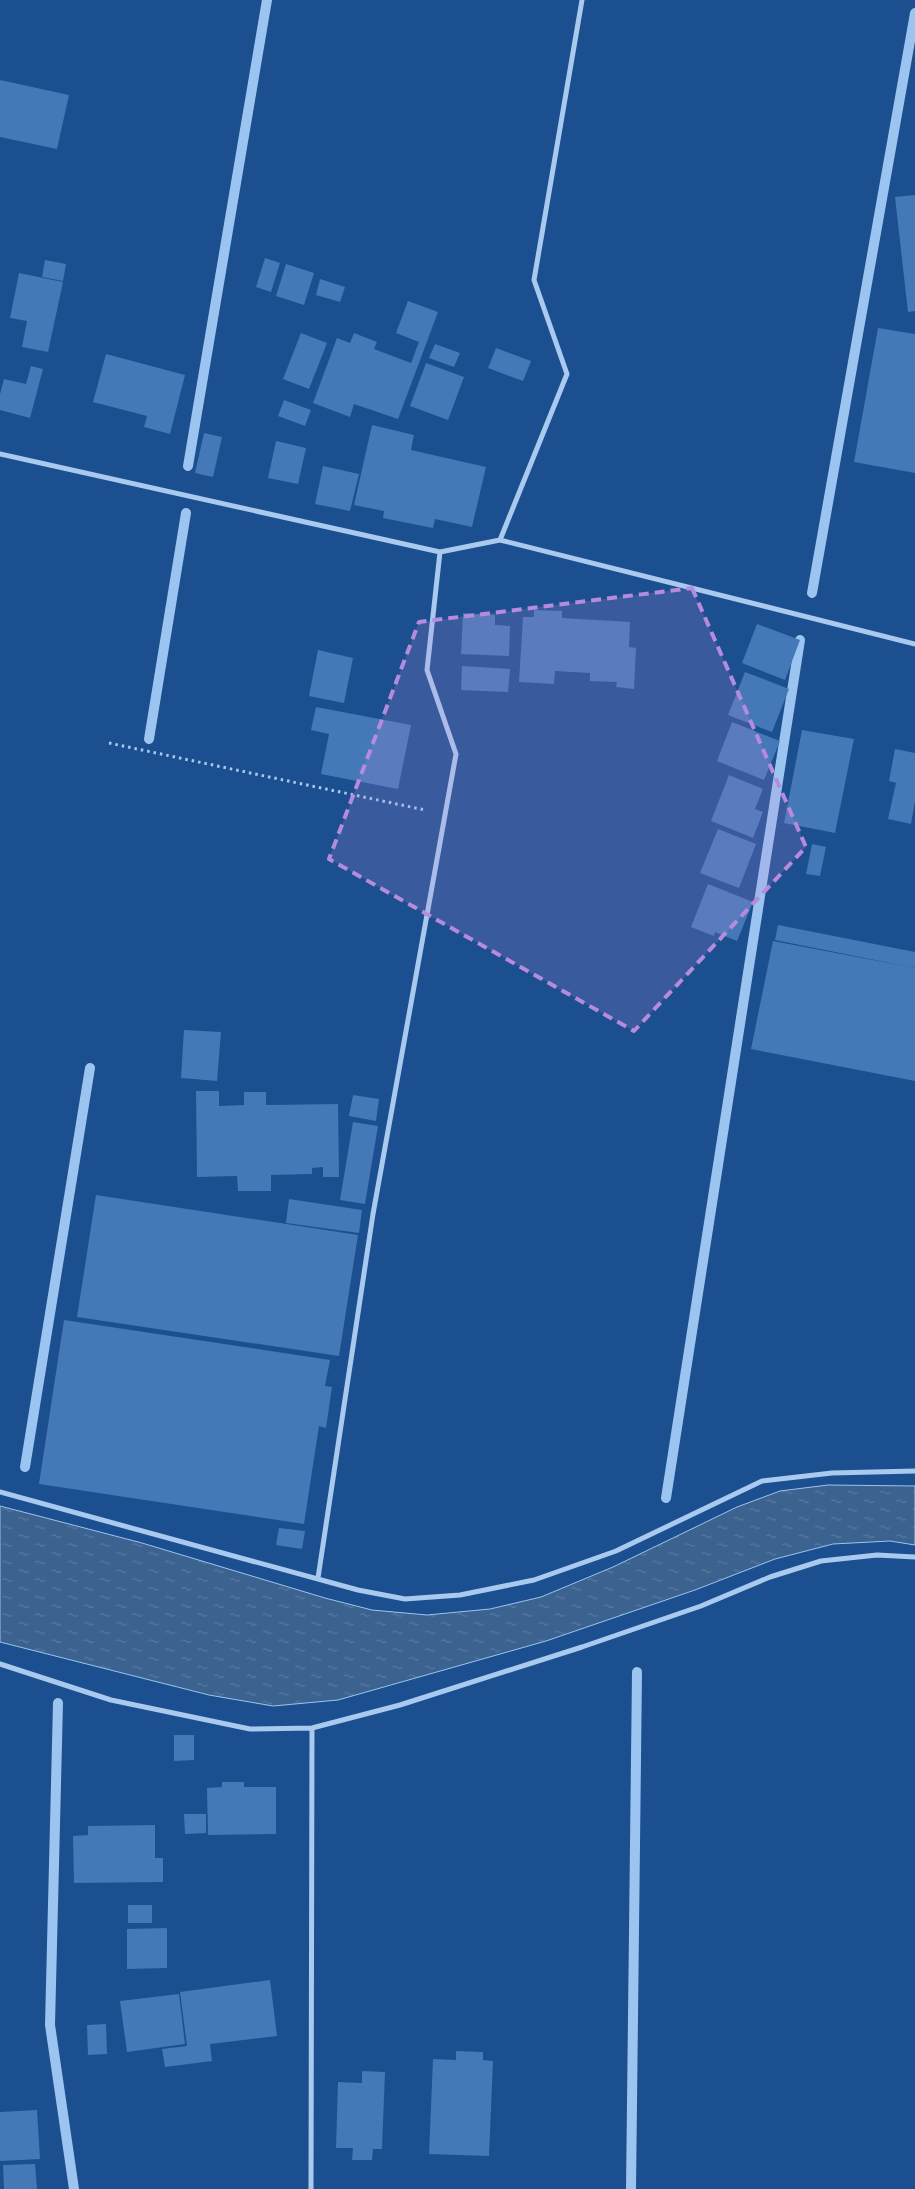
<svg xmlns="http://www.w3.org/2000/svg" width="915" height="2189" font-family="Manrope,sans-serif">
<defs>
<pattern id="water-ripples" width="26" height="14" patternUnits="userSpaceOnUse" patternTransform="scale(1.25)"><rect width="26" height="14" fill="#3c6290"/><path d="M2 4q2-2 4 0t4 0M15 11q2-2 4 0t4 0" fill="none" stroke="#597aa1"/></pattern>
</defs>
<rect width="100%" height="100%" fill="#1b4f8f"/>
<path fill="url(#water-ripples)" stroke="#9cc4f0" d="M828,1485L915,1486V1545L890,1541L833,1544L775,1559L695,1590L546,1641L338,1700L273,1706L209,1695L0,1642V1506L142,1543L325,1598L372,1610L427,1615L490,1609L541,1597L613,1567L737,1507L780,1491Z"/>
<g fill="none" stroke-linecap="round" stroke-linejoin="round">
<path stroke="#9cc4f0" stroke-width="10" d="M188,466L267,0
M812,593L915,13
M149,739L186,513
M25,1467L90,1068
M666,1498L800,640
M58,1703L50,2025L74,2189
M631,2189L637,1672"/>
</g>
<path fill="#4478b7" d="M0,80L69,95L57,149L0,137Z
M915,195V311L908,312L895,197Z
M265,258L280,263L271,292L256,287Z
M45,260L66,264L63,281L42,277Z
M286,264L314,273L304,305L276,296Z
M19,273L63,282L48,352L22,347L27,321L10,318Z
M320,279L345,287L340,302L316,295Z
M408,301L438,312L398,419L354,404L350,417L313,403L337,338L350,343L354,333L377,342L374,349L411,363L419,342L396,333Z
M878,328L915,334V473L854,462Z
M301,333L327,343L309,389L283,379Z
M435,344L460,353L454,367L429,358Z
M496,348L531,361L523,381L488,368Z
M106,354L185,375L170,434L144,427L147,416L93,402Z
M426,363L464,377L448,420L410,406Z
M31,366L43,369L30,418L0,410V394L4,379L26,384Z
M284,400L311,410L305,426L278,416Z
M372,425L414,435L411,450L486,467L472,527L435,519L433,528L383,518L384,511L354,505Z
M204,433L222,437L213,477L195,473Z
M276,441L306,448L298,484L268,478Z
M323,466L359,474L350,511L315,504Z
M534,610L562,611V618L630,622L629,647L636,648L634,689L616,687L617,682L590,681V673L555,671L554,684L519,682L523,617H534Z
M463,613L495,615V625L510,626L509,656L461,654Z
M757,624L800,640L785,680L742,663Z
M318,650L353,658L344,703L309,696Z
M462,666L510,669L508,692L461,690Z
M745,672L789,689L772,732L728,715Z
M316,707L411,725L398,789L321,774L329,734L311,730Z
M732,722L780,741L764,780L717,761Z
M802,730L854,739L835,833L784,823Z
M895,749L915,753V801L911,824L888,819L896,783L889,781Z
M729,775L763,789L755,809L763,812L753,838L711,821Z
M718,829L756,844L739,888L700,873Z
M812,844L826,847L820,876L806,874Z
M708,884L753,902L737,941L715,932L714,936L691,927Z
M778,925L915,952V968L775,940Z
M773,941L915,968V1081L751,1049Z
M184,1030L221,1032L217,1081L181,1078Z
M196,1091H219V1106L244,1105V1092H266V1105L338,1104L339,1177H323V1167L312,1168V1174L271,1175V1191H238L237,1176L197,1177Z
M353,1095L379,1099L376,1121L349,1116Z
M353,1122L378,1126L365,1204L340,1200Z
M96,1195L358,1235L339,1356L77,1317Z
M289,1199L362,1210L359,1233L286,1223Z
M64,1320L330,1360L325,1386L332,1387L326,1428L319,1426L304,1524L39,1484Z
M279,1528L305,1531L302,1549L276,1545Z
M174,1735H194V1760L174,1761Z
M222,1782H244V1787H276V1834L208,1835L207,1788L222,1787Z
M184,1814H206V1833L185,1834Z
M155,1825V1858H163V1882L74,1883L73,1836L88,1835V1826Z
M128,1905H152V1923H128Z
M167,1928V1968L127,1969V1929Z
M270,1980L277,2036L210,2044L212,2061L165,2067L162,2049L187,2046L180,1992Z
M179,1994L185,2044L127,2052L120,2001Z
M106,2024L107,2054L88,2055L87,2025Z
M456,2051L483,2052V2060L493,2061L489,2156L429,2154L433,2059L456,2060Z
M362,2071L385,2072L382,2149H373L372,2160H352L353,2148H336L338,2082L362,2083Z
M37,2110L40,2159L0,2161V2112Z
M35,2164L37,2189H4L3,2165Z"/>
<g fill="none" stroke-linecap="round" stroke-linejoin="round">
<path stroke="#a9c9ee" stroke-width="3" stroke-dasharray="2.5 4" stroke-linecap="butt" d="M109,743L425,810"/>
<path stroke="#a9c9ee" stroke-width="5" d="M0,454L440,552L500,540L915,644
M500,540L567,374L534,280L582,0
M0,1492L358,1590L405,1599L460,1595L534,1580L616,1551L762,1481L832,1473L915,1471
M318,1578L373,1214L456,754L427,670L440,552
M0,1664L111,1700L250,1729L312,1728L400,1705L582,1647L701,1606L770,1577L821,1561L877,1555L915,1557
M311,2189L312,1728"/>
</g>
<path fill="#b68bdc" fill-opacity="0.2" stroke="#b68bdc" stroke-width="4" stroke-dasharray="10 6" stroke-linejoin="round" d="M692,588L806,847L634,1031L329,859L419,622Z"/>
</svg>
